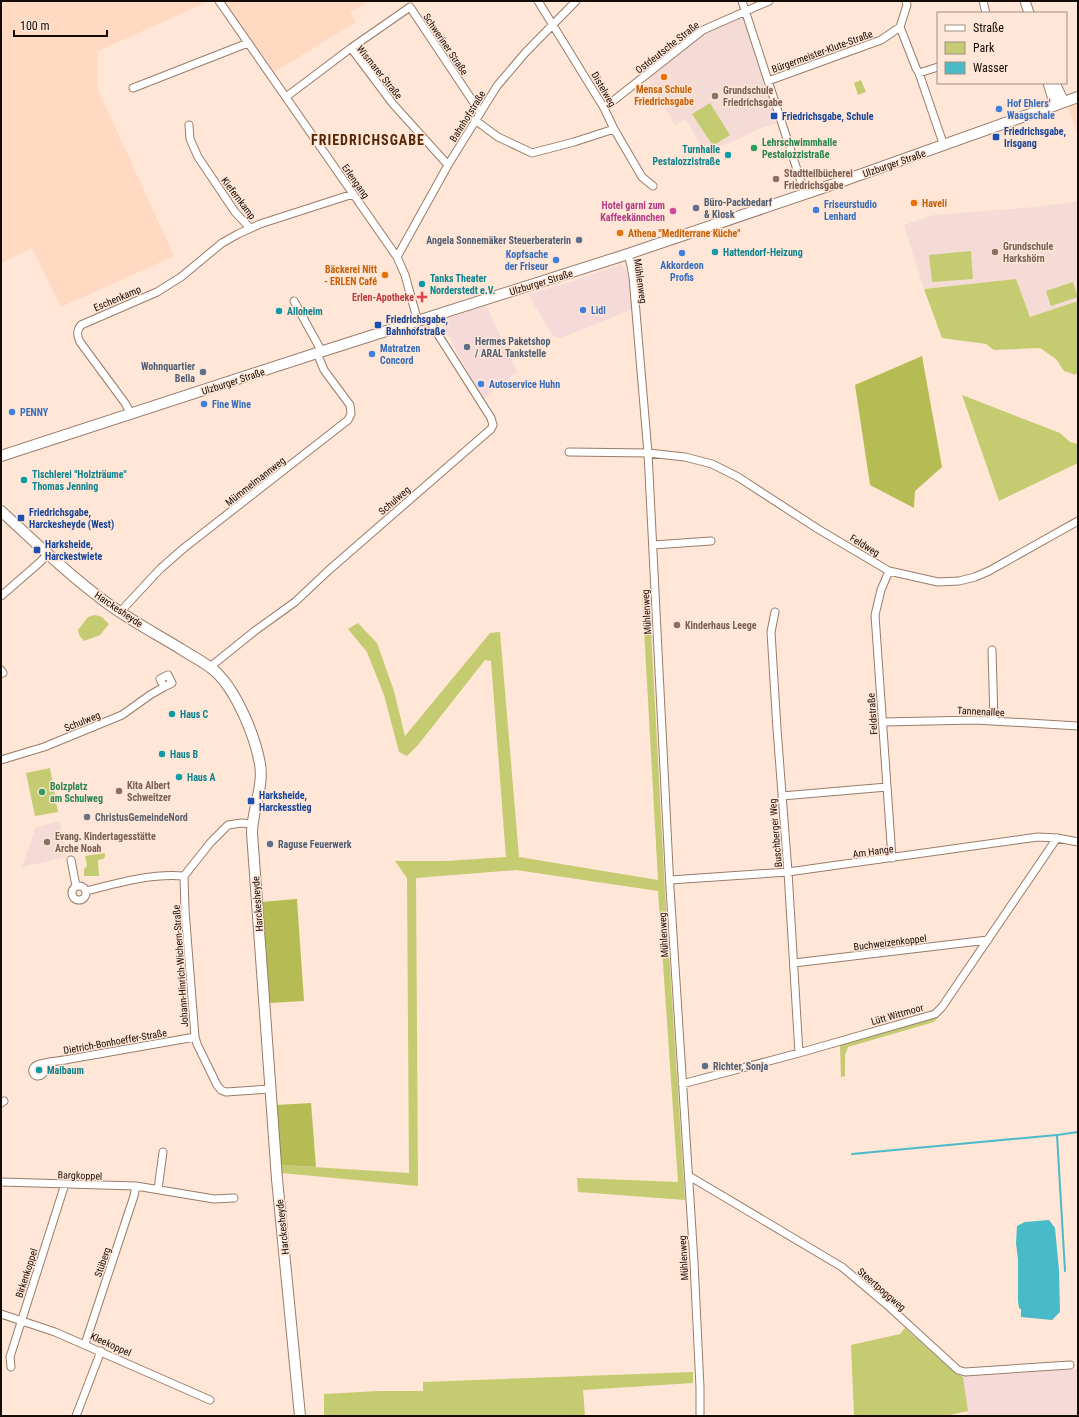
<svg xmlns="http://www.w3.org/2000/svg" width="1079" height="1417" font-family="'Roboto Condensed',sans-serif">
<rect width="100%" height="100%" fill="#ffe6d6"/>
<path fill="#f5dad9" d="M621,264L627,272L633,309L560,338L553,336L528,294L568,283Z
M486,305L517,372L482,399L441,321Z
M1078,1369V1416H968L963,1377Z"/>
<path fill="#ffd9c1" d="M1,1H209L98,51L97,71L98,90L174,256L61,307L32,248L1,263Z
M224,1H370L350,12L356,22L274,72Z
M1078,103V136L1068,107Z"/>
<path fill="#f4dbd5" d="M746,12L781,122L758,129L737,140L705,152L685,119L675,125L646,76L703,30Z
M1078,201V301L1030,317L1016,279L924,289L904,225L934,215L1036,207Z
M59,821L67,857L22,867L36,827Z"/>
<path fill="#c5cb71" d="M861,80L866,92L858,95L854,83Z
M710,103L730,135L713,146L692,114Z
M971,251L973,279L932,282L929,255Z
M1016,279L1030,317L1078,301V371L1076,375L1064,371L1056,359L1040,348L994,350L986,344L942,338L924,289Z
M1073,282L1078,297L1051,306L1046,291Z
M962,395L1060,433L1070,442L1078,444V463L999,501Z
M642,593H649L665,891L685,1200L578,1192L577,1178L678,1182L658,891L516,870L416,878L418,1186L282,1173L281,1165L409,1173L407,878L395,861H446L506,857L491,661L485,660L418,745L407,756L399,752L384,695L367,652L348,629L358,623L377,643L394,691L405,736L490,633L500,632L519,857L658,880Z
M95,615L102,617L109,624L100,635L84,641L79,635L78,630L88,617Z
M50,768L58,812L35,816L26,773Z
M105,853V857L103,859L98,860L99,876H84V869L87,866L85,856Z
M939,1016L934,1022L848,1047L845,1055V1076L841,1077L840,1045Z
M905,1328L955,1373L963,1377L968,1411L945,1416H854L851,1345L900,1334Z
M693,1372V1383L583,1390L585,1416H324V1394L378,1391H423V1382Z"/>
<path fill="#b6bc54" d="M922,356L942,467L915,491L914,508L870,485L855,385Z
M297,899L304,1001L269,1003L261,902Z
M311,1103L316,1167L281,1165L276,1105Z"/>
<path fill="#49bac7" d="M1049,1220L1055,1228L1059,1270L1060,1312L1052,1320L1021,1317V1309L1019,1308L1018,1301V1260L1016,1243L1017,1226L1025,1222Z"/>
<g fill="none" stroke-linecap="round" stroke-linejoin="round">
<path stroke="#49bac7" stroke-width="2" d="M852,1154L1057,1135
M1065,1271L1057,1135L1078,1132"/>
<g stroke="#987c6a" stroke-width="9">
<path id="minor" d="M219,1L397,257L405,275L418,322
M538,1L604,108L614,129L642,177L653,186
M742,1L805,194
M983,1L986,13
M900,27L916,68L919,73L944,146
M351,48L393,104L448,165
M919,73L938,67
M768,81L881,40L900,27L907,5L906,1
M133,88L248,43
M286,97L351,48L410,7L480,112
M604,108L703,30L769,1
M475,120L498,137L532,153L574,142L614,129
M189,125L190,139L198,157L235,212L250,228
M628,254L631,266L633,277L648,453L670,888L694,1262L700,1387V1416
M397,257L448,165L497,86L525,53L576,1
M294,301L322,352
M131,414L125,403L80,342C77,336 76,331 81,325L157,292L181,277L222,243L238,234L260,224L353,194
M569,452L648,453L685,457L712,464L738,477L818,529L889,571L938,582L959,581L975,577L989,571L1078,521
M653,545L711,541
M889,571L881,590L875,615L892,858
M1,596L39,563L48,554
M120,612L160,569L184,548L348,420L351,414L350,405L324,370L317,353
M775,612L771,632L777,729L788,872L799,1053
M992,650L994,721
M210,667L256,630L295,602L329,570L491,429L493,425L491,418L432,325L429,318
M1,670L3,673
M168,675L172,683L164,687L160,679Z
M883,722L976,720L1078,726
M1,760L44,747L122,715L150,695L164,687
M782,796L887,787
M252,824L241,823L228,825L211,842L184,876L185,910L195,1037L197,1044L217,1085L221,1090L226,1092L270,1089
M71,860L76,886
M670,880L788,872L1038,837L1057,838L1078,842
M72 893a7 7 0 1 1 14 0a7 7 0 1 1-14 0Z
M86,891C118,883 151,873 184,876
M794,963L988,940
M39,1065C52,1071 36,1082 33,1072C32,1069 34,1066 37,1065C44,1062 61,1061 70,1059C112,1052 153,1044 195,1037
M682,1084L799,1053L935,1014L942,1007L1057,838
M1,1103L4,1101
M689,1176L842,1267L886,1304L958,1370L965,1372L1070,1365
M1,1182L136,1186L214,1199L234,1198
M158,1189L163,1152
M1,1314L55,1332L210,1400
M85,1344L134,1196L136,1186
M11,1367L10,1357L65,1184
M76,1416L101,1351"/>
</g>
<g stroke="#987c6a" stroke-width="11">
<path id="tertiary" d="M1025,1L1029,13
M1048,83L1055,106
M1055,83L1064,102"/>
</g>
<g stroke="#987c6a" stroke-width="12">
<path id="secondary" d="M1,456L317,353L628,254L837,183L1078,97
M1,511C33,540 64,571 99,597C124,617 153,632 181,649C193,657 206,663 216,672C237,692 255,736 260,764C264,787 252,810 252,833L277,1179L300,1416"/>
</g>
<use href="#minor" stroke="#fff" stroke-width="7"/>
<use href="#tertiary" stroke="#fff" stroke-width="9"/>
<use href="#secondary" stroke="#fff" stroke-width="10"/>
</g>
<g fill="#e8710a" stroke="#ffe6d6" stroke-width="1.5">
<circle cx="664" cy="77" r="4"/>
<circle cx="914" cy="203" r="4"/>
<circle cx="620" cy="233" r="4"/>
<circle cx="385" cy="275" r="4"/>
</g>
<g fill="#8d6e63" stroke="#ffe6d6" stroke-width="1.5">
<circle cx="715" cy="96" r="4"/>
<circle cx="776" cy="179" r="4"/>
<circle cx="995" cy="252" r="4"/>
<circle cx="677" cy="625" r="4"/>
<circle cx="119" cy="791" r="4"/>
<circle cx="47" cy="842" r="4"/>
</g>
<g fill="#3f7fe0" stroke="#ffe6d6" stroke-width="1.5">
<circle cx="999" cy="109" r="4"/>
<circle cx="816" cy="210" r="4"/>
<circle cx="682" cy="253" r="4"/>
<circle cx="556" cy="260" r="4"/>
<circle cx="583" cy="310" r="4"/>
<circle cx="372" cy="354" r="4"/>
<circle cx="481" cy="384" r="4"/>
<circle cx="204" cy="404" r="4"/>
<circle cx="12" cy="412" r="4"/>
</g>
<g fill="#1a4fb4" stroke="#ffe6d6" stroke-width="1.5">
<rect x="770" y="112" width="8" height="8" rx="2"/>
<rect x="992" y="133" width="8" height="8" rx="2"/>
<rect x="374" y="321" width="8" height="8" rx="2"/>
<rect x="17" y="514" width="8" height="8" rx="2"/>
<rect x="33" y="546" width="8" height="8" rx="2"/>
<rect x="247" y="797" width="8" height="8" rx="2"/>
</g>
<g fill="#2e9e5b" stroke="#ffe6d6" stroke-width="1.5">
<circle cx="754" cy="148" r="4"/>
<circle cx="42" cy="792" r="4"/>
</g>
<g fill="#0f9aa8" stroke="#ffe6d6" stroke-width="1.5">
<circle cx="728" cy="155" r="4"/>
<circle cx="715" cy="252" r="4"/>
<circle cx="422" cy="284" r="4"/>
<circle cx="279" cy="311" r="4"/>
<circle cx="24" cy="480" r="4"/>
<circle cx="172" cy="714" r="4"/>
<circle cx="162" cy="754" r="4"/>
<circle cx="179" cy="777" r="4"/>
<circle cx="39" cy="1070" r="4"/>
</g>
<g fill="#5c6f8a" stroke="#ffe6d6" stroke-width="1.5">
<circle cx="696" cy="208" r="4"/>
<circle cx="579" cy="240" r="4"/>
<circle cx="467" cy="347" r="4"/>
<circle cx="203" cy="372" r="4"/>
<circle cx="270" cy="844" r="4"/>
<circle cx="705" cy="1066" r="4"/>
</g>
<circle fill="#d1479c" stroke="#ffe6d6" stroke-width="1.5" cx="673" cy="211" r="4"/>
<path fill="#e0444e" stroke="#ffe6d6" stroke-width="1.5" d="M420 291h4v4h4v4h-4v4h-4v-4h-4v-4h4z"/>
<circle fill="#6b7280" stroke="#ffe6d6" stroke-width="1.5" cx="87" cy="817" r="4"/>
<g text-anchor="middle" stroke-width="3" stroke-linejoin="round" paint-order="stroke">
<g font-size="10" fill="#150b05" stroke="#ffe6d6">
<text transform="translate(446 44) rotate(56)" y="4">Schweriner Straße</text>
<text transform="translate(667 47) rotate(-38)" y="4">Ostdeutsche Straße</text>
<text transform="translate(822 51) rotate(-20)" y="4">Bürgermeister-Klute-Straße</text>
<text transform="translate(380 72) rotate(51)" y="4">Wismarer Straße</text>
<text transform="translate(604 89) rotate(60)" y="4">Distelweg</text>
<text transform="translate(467 116) rotate(-58)" y="4">Bahnhofstraße</text>
<text transform="translate(894 163) rotate(-19)" y="4">Ulzburger Straße</text>
<text transform="translate(356 181) rotate(55)" y="4">Erlengang</text>
<text transform="translate(239 198) rotate(53)" y="4">Kiefernkamp</text>
<text transform="translate(641 281) rotate(82)" y="4">Mühlenweg</text>
<text transform="translate(541 282) rotate(-17)" y="4">Ulzburger Straße</text>
<text transform="translate(117 298) rotate(-23)" y="4">Eschenkamp</text>
<text transform="translate(233 381) rotate(-18)" y="4">Ulzburger Straße</text>
<text transform="translate(255 481) rotate(-38)" y="4">Mümmelmannweg</text>
<text transform="translate(394 500) rotate(-41)" y="4">Schulweg</text>
<text transform="translate(865 545) rotate(31)" y="4">Feldweg</text>
<text transform="translate(119 609) rotate(34)" y="4">Harckesheyde</text>
<text transform="translate(646 612) rotate(-93)" y="4">Mühlenweg</text>
<text transform="translate(981 711) rotate(3)" y="4">Tannenallee</text>
<text transform="translate(872 714) rotate(-94)" y="4">Feldstraße</text>
<text transform="translate(82 721) rotate(-22)" y="4">Schulweg</text>
<text transform="translate(775 833) rotate(-95)" y="4">Buschberger Weg</text>
<text transform="translate(873 851) rotate(-8)" y="4">Am Hange</text>
<text transform="translate(257 904) rotate(-94)" y="4">Harckesheyde</text>
<text transform="translate(663 935) rotate(-93)" y="4">Mühlenweg</text>
<text transform="translate(890 942) rotate(-7)" y="4">Buchweizenkoppel</text>
<text transform="translate(180 966) rotate(-94)" y="4">Johann-Hinrich-Wichern-Straße</text>
<text transform="translate(897 1014) rotate(-16)" y="4">Lütt Wittmoor</text>
<text transform="translate(115 1041) rotate(-10)" y="4">Dietrich-Bonhoeffer-Straße</text>
<text transform="translate(80 1175) rotate(2)" y="4">Bargkoppel</text>
<text transform="translate(282 1227) rotate(-96)" y="4">Harckesheyde</text>
<text transform="translate(683 1258) rotate(-93)" y="4">Mühlenweg</text>
<text transform="translate(102 1262) rotate(-71)" y="4">Stüberg</text>
<text transform="translate(26 1273) rotate(-72)" y="4">Birkenkoppel</text>
<text transform="translate(882 1289) rotate(41)" y="4">Steertpoggweg</text>
<text transform="translate(111 1344) rotate(24)" y="4">Kleekoppel</text>
</g>
<g font-size="10" font-weight="bold" fill="#c56008" stroke="#ffe6d6" text-anchor="start">
<text x="664" y="93" text-anchor="middle">Mensa Schule<tspan x="664" dy="12">Friedrichsgabe</tspan></text>
<text x="922" y="207">Haveli</text>
<text x="628" y="237">Athena "Mediterrane Küche"</text>
<text x="377" y="273" text-anchor="end">Bäckerei Nitt<tspan x="377" dy="12">- ERLEN Café</tspan></text>
</g>
<g font-size="10" font-weight="bold" fill="#785e54" stroke="#ffe6d6" text-anchor="start">
<text x="723" y="94">Grundschule<tspan x="723" dy="12">Friedrichsgabe</tspan></text>
<text x="784" y="177">Stadtteilbücherei<tspan x="784" dy="12">Friedrichsgabe</tspan></text>
<text x="1003" y="250">Grundschule<tspan x="1003" dy="12">Harkshörn</tspan></text>
<text x="685" y="629">Kinderhaus Leege</text>
<text x="127" y="789">Kita Albert<tspan x="127" dy="12">Schweitzer</tspan></text>
<text x="55" y="840">Evang. Kindertagesstätte<tspan x="55" dy="12">Arche Noah</tspan></text>
</g>
<g font-size="10" font-weight="bold" fill="#366cbe" stroke="#ffe6d6" text-anchor="start">
<text x="1007" y="107">Hof Ehlers'<tspan x="1007" dy="12">Waagschale</tspan></text>
<text x="824" y="208">Friseurstudio<tspan x="824" dy="12">Lenhard</tspan></text>
<text x="548" y="258" text-anchor="end">Kopfsache<tspan x="548" dy="12">der Friseur</tspan></text>
<text x="682" y="269" text-anchor="middle">Akkordeon<tspan x="682" dy="12">Profis</tspan></text>
<text x="591" y="314">Lidl</text>
<text x="380" y="352">Matratzen<tspan x="380" dy="12">Concord</tspan></text>
<text x="489" y="388">Autoservice Huhn</text>
<text x="212" y="408">Fine Wine</text>
<text x="20" y="416">PENNY</text>
</g>
<g font-size="10" font-weight="bold" fill="#164399" stroke="#ffe6d6" text-anchor="start">
<text x="782" y="120">Friedrichsgabe, Schule</text>
<text x="1004" y="135">Friedrichsgabe,<tspan x="1004" dy="12">Irisgang</tspan></text>
<text x="386" y="323">Friedrichsgabe,<tspan x="386" dy="12">Bahnhofstraße</tspan></text>
<text x="29" y="516">Friedrichsgabe,<tspan x="29" dy="12">Harckesheyde (West)</tspan></text>
<text x="45" y="548">Harksheide,<tspan x="45" dy="12">Harckestwiete</tspan></text>
<text x="259" y="799">Harksheide,<tspan x="259" dy="12">Harckesstieg</tspan></text>
</g>
<g font-size="10" font-weight="bold" fill="#27864d" stroke="#ffe6d6" text-anchor="start">
<text x="762" y="146">Lehrschwimmhalle<tspan x="762" dy="12">Pestalozzistraße</tspan></text>
<text x="50" y="790">Bolzplatz<tspan x="50" dy="12">am Schulweg</tspan></text>
</g>
<g font-size="10" font-weight="bold" fill="#0d838f" stroke="#ffe6d6" text-anchor="start">
<text x="720" y="153" text-anchor="end">Turnhalle<tspan x="720" dy="12">Pestalozzistraße</tspan></text>
<text x="723" y="256">Hattendorf-Heizung</text>
<text x="430" y="282">Tanks Theater<tspan x="430" dy="12">Norderstedt e.V.</tspan></text>
<text x="287" y="315">Alloheim</text>
<text x="32" y="478">Tischlerei "Holzträume"<tspan x="32" dy="12">Thomas Jenning</tspan></text>
<text x="180" y="718">Haus C</text>
<text x="170" y="758">Haus B</text>
<text x="187" y="781">Haus A</text>
<text x="47" y="1074">Maibaum</text>
</g>
<g font-size="10" font-weight="bold" fill="#4e5e75" stroke="#ffe6d6" text-anchor="start">
<text x="704" y="206">Büro-Packbedarf<tspan x="704" dy="12">&amp; Kiosk</tspan></text>
<text x="571" y="244" text-anchor="end">Angela Sonnemäker Steuerberaterin</text>
<text x="475" y="345">Hermes Paketshop<tspan x="475" dy="12">/ ARAL Tankstelle</tspan></text>
<text x="195" y="370" text-anchor="end">Wohnquartier<tspan x="195" dy="12">Bella</tspan></text>
<text x="278" y="848">Raguse Feuerwerk</text>
<text x="713" y="1070">Richter, Sonja</text>
</g>
<g font-size="10" font-weight="bold" fill="#b23c85" stroke="#ffe6d6" text-anchor="end">
<text x="665" y="209">Hotel garni zum<tspan x="665" dy="12">Kaffeekännchen</tspan></text>
</g>
<g font-size="10" font-weight="bold" fill="#be3a42" stroke="#ffe6d6" text-anchor="end">
<text x="414" y="301">Erlen-Apotheke</text>
</g>
<g font-size="10" font-weight="bold" fill="#5b616d" stroke="#ffe6d6" text-anchor="start">
<text x="95" y="821">ChristusGemeindeNord</text>
</g>
<g font-size="14" font-weight="bold" letter-spacing="1" fill="#552608" stroke="#ffe6d6">
<text x="368" y="145">FRIEDRICHSGABE</text>
</g>
</g>
<rect width="1079" height="1417" fill="none" stroke="#150b05" stroke-width="4"/>
<rect x="937" y="12" width="130" height="72" fill="#ffe6d6" stroke="#a18e82"/>
<rect x="945" y="25" width="20" height="6" fill="#ffffff" stroke="#a18e82"/>
<text x="973" y="32" font-size="12" fill="#150b05">Straße</text>
<rect x="945" y="42" width="20" height="12" fill="#c5cb71" stroke="#a18e82"/>
<text x="973" y="52" font-size="12" fill="#150b05">Park</text>
<rect x="945" y="62" width="20" height="12" fill="#49bac7" stroke="#a18e82"/>
<text x="973" y="72" font-size="12" fill="#150b05">Wasser</text>
<path d="M14 30v6h93v-6" fill="none" stroke="#150b05" stroke-width="2"/>
<text x="20" y="30" font-size="12" fill="#150b05" stroke="#ffe6d6" stroke-width="3" paint-order="stroke">100 m</text>
</svg>
